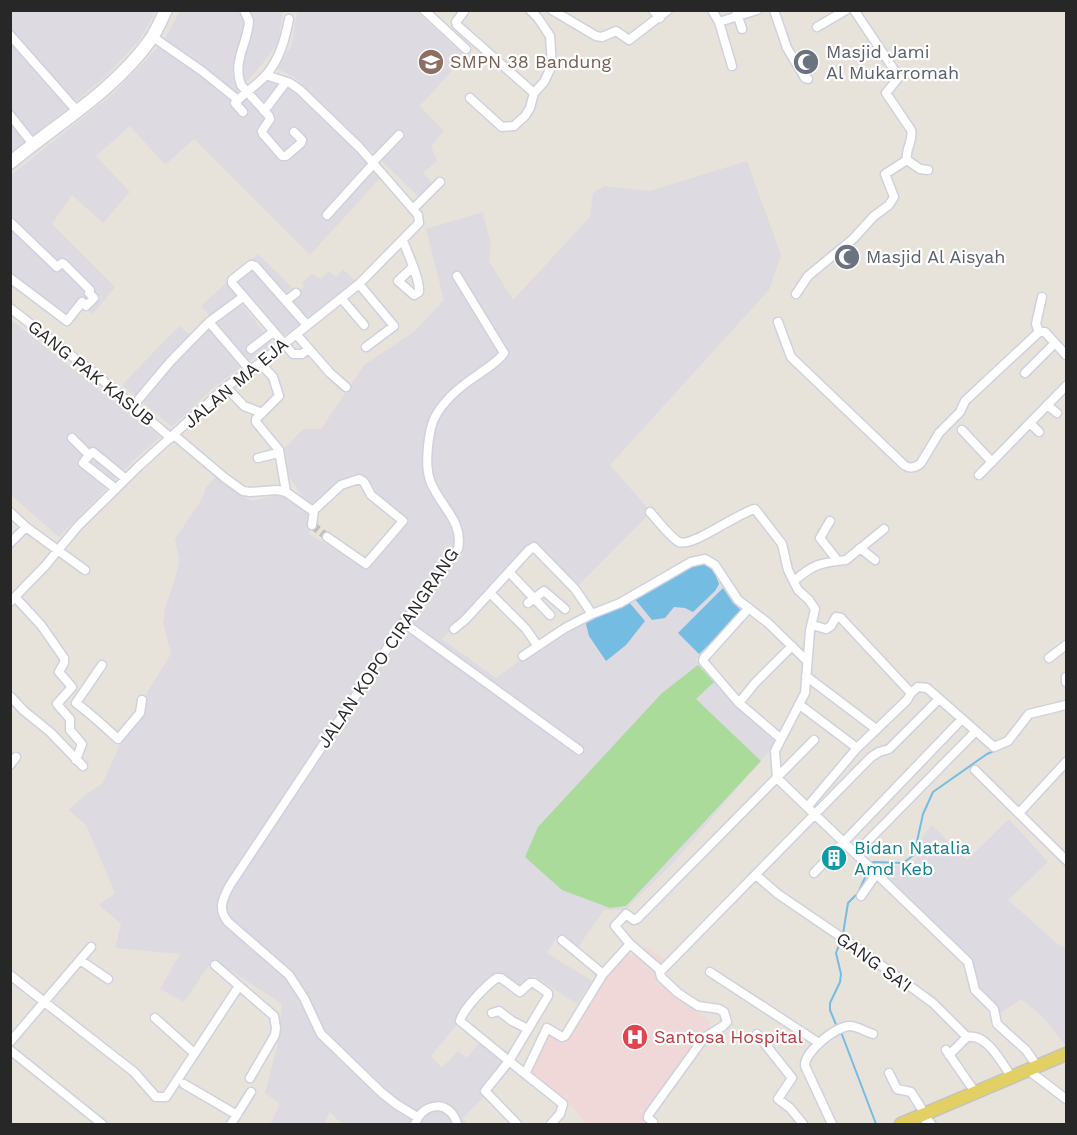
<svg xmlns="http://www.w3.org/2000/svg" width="1077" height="1135" font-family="'Work Sans',sans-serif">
<rect width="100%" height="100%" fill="#e8e3da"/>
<path fill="#dddae1" d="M11,11H156L140,39L106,76L11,154Z
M180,11H283L278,43L259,68L235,94L163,42Z
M297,11H419V14L465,56L420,106L444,131L431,146L437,161L423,173L434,186L418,196L294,77L277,69L292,45Z
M160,45L236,104L265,78L287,86L383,175L310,255L194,139L165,165L130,126L96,156L130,192L103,223L72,195L52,224L115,287L93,314L82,305L67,324L11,281L10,176L114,93Z
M747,161L781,255L769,290L610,465L651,512L575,589L532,547L442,639L496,678L554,636L707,559L745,613L695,660L778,741L674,862L625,910H604L576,950L556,938L547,953L592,981L577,1004L533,975L521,989L498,974L431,1056L442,1068L458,1051L467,1058L479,1043L513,1067L463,1118L468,1124H342L330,1112L324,1124H270L280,1104L265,1093L277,1047L282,1004L213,959L184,1002L160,989L180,954L115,948L121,924L99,905L115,893L86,825L68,810L88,793L102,784L120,745L130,731L148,691L171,654L163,623L166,605L176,575L179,560L175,539L202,499L206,487L218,475L235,491L251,501L287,493L313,512L309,534L364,567L402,520L358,479L343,486L316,509L307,503L290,478L281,452L303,429H321L364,365L415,331L444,300L426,229L483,212L491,245L489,261L513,300L590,217L593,193L604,186L650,191Z
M258,254L298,293L304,286L302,283L312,274L321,279L329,271L336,277L343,269L357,283L284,336L236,283L229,287L273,344L214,387L172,427L122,385L179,326L192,336L211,317L201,306Z
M10,319L160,437L133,461L59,537L11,495Z
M1009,819L1048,862L1008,900L1060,946L1066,947V1046L1042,1016L1021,999L998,1015L971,984L967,961L872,871L887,865L907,867L916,859L920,840L932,825L967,860Z"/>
<path fill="#efd8d7" d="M646,946L669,963L656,982L710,1021V1028L641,1124H587L566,1099L525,1074L549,1033L565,1040L596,985L628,953L636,958Z"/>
<path fill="#abdb9a" d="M698,665L714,682L696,699L761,761L626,906L610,908L562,890L525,857L538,827L662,693Z"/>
<path fill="#75bce2" d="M707,562L713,569L719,584L715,591L693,612L685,608L674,607L665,618L652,620L634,598L689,565Z
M723,588L733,603L743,612L699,654L678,633Z
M628,601L645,621L626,645L606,661L589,636L586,624L588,619Z"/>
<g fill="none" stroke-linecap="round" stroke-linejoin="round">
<path stroke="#75bce2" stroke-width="2" d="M872,864L873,862L903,863L914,855L923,814L933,792L987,754L1003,747
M843,934L848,903L858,893L869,869
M837,1027L830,1010V1003L840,982L841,974L836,953L841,940
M841,1032L876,1124"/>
<path stroke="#c1bdb6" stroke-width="8" stroke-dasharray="8 4" stroke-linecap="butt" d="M312,525L327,537"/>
<g stroke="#cfd1df" stroke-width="11">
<path id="minor" d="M244,10L249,21C248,43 232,61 241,85L269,116L270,119L262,131L263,134L282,156H286L301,143L302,140L294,132
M424,10L466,49
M465,10L456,22L457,25L534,93
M552,10L596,36L602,37L616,31L629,40L668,10
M653,10L660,18
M712,10L719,22L732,66
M736,10L742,29
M774,10L787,48L805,78L808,79
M719,22L757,10
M817,27L846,10
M10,35L77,111
M153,37L202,71L238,100L235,103L243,112
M470,98L502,127L514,126L525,116L530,108L534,93L544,82L552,65L550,36L538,18L530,10
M238,100C247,91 258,84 266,75C280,59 285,39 289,19
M264,111L286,82
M10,115L33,144
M907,160L920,169L928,170
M373,162L399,135
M413,209L440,182
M327,215L374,163
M10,222L57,267L62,263L64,264L90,290L89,293L94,298L86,306L82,302L67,321L10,278
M403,241C408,254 420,279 419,292L414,295L398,281L413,267
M359,284L394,326L366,347
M796,294L808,276L853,239L874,216L889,205L894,197L885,174L907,160C905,149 914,140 911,130L886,93L899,77L854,10
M341,298L364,325
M286,301L296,293
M10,308L94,373L171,438
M209,322L250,370
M778,322L791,357L904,465C909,469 916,468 921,463L939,433L960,412L965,401L1039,332
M307,325L255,266L251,265L232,280V283L293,354H302L308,349
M1039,332H1045L1066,355
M1039,332L1036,324L1042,297
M296,334L330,373L346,387
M251,349L273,332
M260,363L273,377L279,396L256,419V422L279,450L286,492
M1025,373L1055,343
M226,387L244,406L262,413
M1047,405L1057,413
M133,406L170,362L209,322L243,297
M1030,423L1039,432
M962,430L992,462
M174,435L225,478L243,491L250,492L277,490L286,492L310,509L314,510L341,485L359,479L364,482L371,495L403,521L366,564L327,537
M72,438L89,455L83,463L116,489
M89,455L93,452L126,479
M258,458L278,453
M979,475L1066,386
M10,512L26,527L85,570
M650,512C657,520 671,538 679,542C692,548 739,512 755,509L782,544L788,570L798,590L809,600L815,609L810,631L805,693L775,751L777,778
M830,521L820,538L837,560
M312,525L314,510
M10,543L26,527
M860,548L875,560
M509,572L550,615
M794,581C815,563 821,563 846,560L884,529
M490,593L526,629L537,645
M15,597L41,625L64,658V663L59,672L72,687L57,704L70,719V730L82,744L76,760
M10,602L45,566L78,526L139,466L226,387L260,363L359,284L419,223L418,215L360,148L300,90L290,83L266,75
M528,603L544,591L565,609
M749,608L704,658L703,661L739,703L780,738
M404,623L579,750
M454,629L465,620L529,550L534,547L575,589L592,614
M523,656L565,628L592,614L620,603L691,562L705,559L715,565L738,600L768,623L807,661
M1049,658L1066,645
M102,665L76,703C91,714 105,727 118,739L140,713L142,700
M806,676L876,729
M1066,677V682
M911,693L918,687L927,688L994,747L1008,741L1029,714L1066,705
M11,697L23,710L50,732L83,766
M739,703L755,683L792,646
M800,705L857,748
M10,765L16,757
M975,770L1066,860
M777,778L968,962L975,990L994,1009L997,1024L1026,1050L1037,1066
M808,806L857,748L907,700L911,693L841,618L836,617L831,626L826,629L812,625
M1020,812L1066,762
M856,853L975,732
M814,873L961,720
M756,875L778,894L863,952L933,1003L967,1037L949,1055
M861,896L877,873
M562,940L603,974
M80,960L108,979
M215,965L274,1016L276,1028L275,1035L250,1078
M660,972L871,757L879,752L889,749L938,700
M710,972L819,1043
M10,975L134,1072L156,1097H166L239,986
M492,1013L499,1011L512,1021L528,1029
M155,1018L194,1053
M757,1034L792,1078L778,1099L790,1108L803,1124
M967,1037C987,1033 1001,1062 1011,1076
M10,1042L91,947
M10,1050L102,1124
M946,1050L975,1092
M1028,1070L1066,1099
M889,1073L897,1089L911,1092L925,1114
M525,1074L547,1028L562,1037L565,1036L603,974L630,944
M184,1084L237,1115
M417,1117L396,1104L382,1093L321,1034L304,998L289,975L228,922C217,909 223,898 230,885L404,623L458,549C464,522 441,507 431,483C426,471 427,459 428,446C429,437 430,428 434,419C443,400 462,385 479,374C488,367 498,362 504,353L457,276
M653,1122L648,1118L649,1114L704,1038L723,1026L727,1022L724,1012L719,1009L698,1006L678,993L661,977L659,969L630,944L615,926L626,914L634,920L637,919L814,740
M231,1124L251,1092
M415,1124C423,1101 451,1100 457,1124
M517,1124L485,1091L509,1061L460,1021C463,1009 487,984 497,978H501L520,992L530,983H534L548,993V996L509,1061L563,1104L560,1114L551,1124
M832,1124L805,1066C804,1052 836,1026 850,1026C857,1026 866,1032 873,1034"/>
</g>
<g stroke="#cfd1df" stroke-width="14">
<path id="tertiary" d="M922,1115L930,1124"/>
</g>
<g stroke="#cfd1df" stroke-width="15">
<path id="secondary" d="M10,163C58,123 115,90 151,39C157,30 161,20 166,10"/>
</g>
<g stroke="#c3c3c3" stroke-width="15">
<path id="primary" d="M901,1124L1066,1054"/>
</g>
<use href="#minor" stroke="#fff" stroke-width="8"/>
<use href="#tertiary" stroke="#fff" stroke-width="10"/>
<use href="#secondary" stroke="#fff" stroke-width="12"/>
<use href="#primary" stroke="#e3d064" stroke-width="12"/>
</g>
<defs>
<g id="school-disc" transform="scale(1.35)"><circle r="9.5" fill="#8d6e63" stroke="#fff"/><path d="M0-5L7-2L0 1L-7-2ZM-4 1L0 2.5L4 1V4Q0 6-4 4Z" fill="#fff"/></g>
<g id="mosque-disc" transform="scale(1.35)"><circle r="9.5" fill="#6b7280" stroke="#fff"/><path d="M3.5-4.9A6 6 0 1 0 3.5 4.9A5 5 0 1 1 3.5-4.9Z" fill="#fff"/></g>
<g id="building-disc" transform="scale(1.35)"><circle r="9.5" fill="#0f9aa8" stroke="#fff"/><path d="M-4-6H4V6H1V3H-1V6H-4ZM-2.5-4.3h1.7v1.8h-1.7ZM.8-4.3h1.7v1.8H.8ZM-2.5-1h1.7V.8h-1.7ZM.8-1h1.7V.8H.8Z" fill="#fff"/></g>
<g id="hospital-disc" transform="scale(1.35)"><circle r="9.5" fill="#e0444e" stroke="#fff"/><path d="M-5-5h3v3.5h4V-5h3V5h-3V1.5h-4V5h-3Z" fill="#fff"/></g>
</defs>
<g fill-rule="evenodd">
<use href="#school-disc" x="431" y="62"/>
<use href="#mosque-disc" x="806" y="62"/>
<use href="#mosque-disc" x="847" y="257"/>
<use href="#building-disc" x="834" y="858"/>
<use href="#hospital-disc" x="635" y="1037"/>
</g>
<g text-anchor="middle" stroke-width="4.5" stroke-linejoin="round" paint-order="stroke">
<g font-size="18" fill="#5b616d" stroke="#fff" text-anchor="start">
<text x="826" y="58">Masjid Jami<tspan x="826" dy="21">Al Mukarromah</tspan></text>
<text x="866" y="263">Masjid Al Aisyah</text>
</g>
<g font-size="18" fill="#785e54" stroke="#fff" text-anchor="start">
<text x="450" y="68">SMPN 38 Bandung</text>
</g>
<g font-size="18" fill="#272727" stroke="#fff">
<text transform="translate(91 373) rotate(39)" y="6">GANG PAK KASUB</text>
<text transform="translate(236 383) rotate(-40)" y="6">JALAN MA EJA</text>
<text transform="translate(388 648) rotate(-56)" y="6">JALAN KOPO CIRANGRANG</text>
<text transform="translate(874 962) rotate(36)" y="6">GANG SA'I</text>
</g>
<g font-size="18" fill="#0d838f" stroke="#fff" text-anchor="start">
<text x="854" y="854">Bidan Natalia<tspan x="854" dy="21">Amd Keb</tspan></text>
</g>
<g font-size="18" fill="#be3a42" stroke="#fff" text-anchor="start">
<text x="654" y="1043">Santosa Hospital</text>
</g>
</g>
<rect width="1077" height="1135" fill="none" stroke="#272727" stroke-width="24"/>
</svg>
